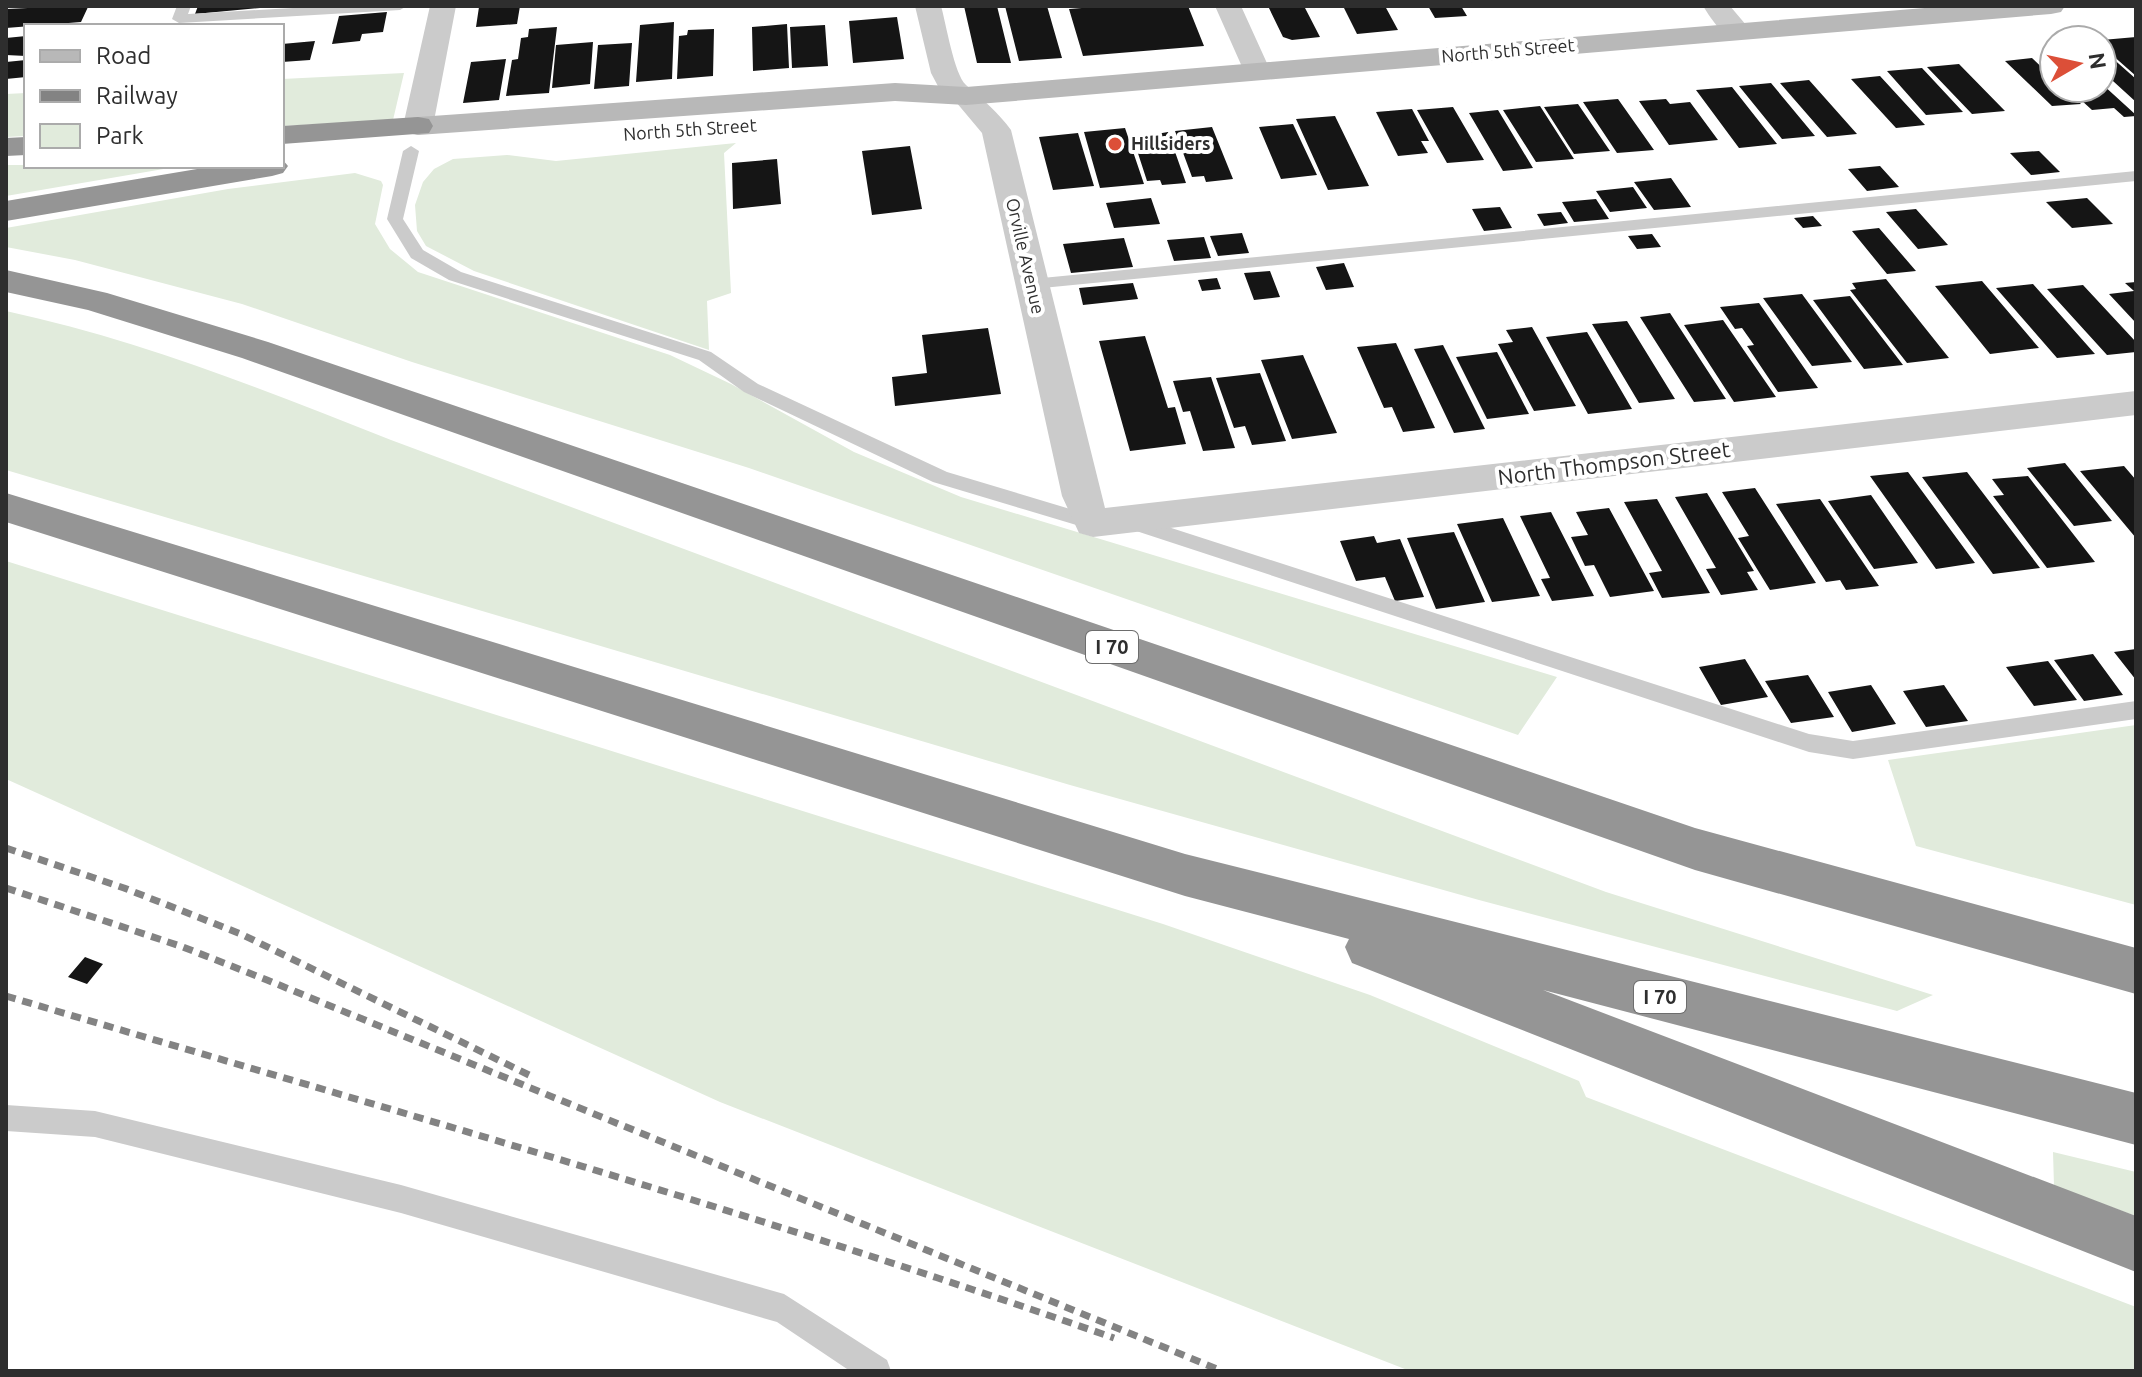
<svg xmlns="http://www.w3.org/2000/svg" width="2142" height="1377" font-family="Ubuntu,sans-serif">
<rect width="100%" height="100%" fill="#fff"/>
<path fill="#e1ebdc" d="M404,73L393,120L282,126V79Z
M26,93V136L6,137V94Z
M736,143L724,153L731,293L707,301L709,350L474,271L426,246L417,231L415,205L423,182L434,169L453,159L507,155L556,161Z
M6,165H26L181,166L6,196Z
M355,173L381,181L383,185L375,224L390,249L418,272L670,355L731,384L854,452L961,497L1557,677L1518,735L749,468L412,362L242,304L75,260L6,247V228L228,189Z
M6,311C140,340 265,390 391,440L1606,892L1933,995L1897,1011L1479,900L1070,785L6,470Z
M6,561L1163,924L1370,995L1579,1081L1586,1097L2136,1307V1371H1410L720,1102L6,779Z
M2136,725V905L1916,846L1888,760Z
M2053,1152L2136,1172V1216L2054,1186Z"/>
<path fill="#151515" d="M71,6L69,8L88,7L81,22L6,28V9Z
M198,6H260V8L195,14Z
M520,6L517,24L476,27L479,7Z
M964,6H997L1011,63H977Z
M1005,6H1047L1062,58L1019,61Z
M1107,6H1188L1204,46L1083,56L1069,9Z
M1268,6H1304L1320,37L1292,40L1283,37Z
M1343,6H1385L1398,30L1357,34Z
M1428,6H1461L1467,16L1435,18Z
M387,12L383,32L362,34L360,41L332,44L339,16Z
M897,17L904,59L853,63L849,21Z
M674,22L672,79L636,82L640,25Z
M787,24L789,68L753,71L752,27Z
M825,25L828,66L792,68L790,27Z
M557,27L549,93L506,96L512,60L518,59L521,38L528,37L529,29Z
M714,29L713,76L677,79L679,36L687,35L688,30Z
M26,36V56L6,55V38Z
M2136,37V76L2102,46V40Z
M315,41L310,60L282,62V44Z
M593,42L590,84L552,88L556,45Z
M632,43L629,86L594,89L598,45Z
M2110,56L2136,79V102L2102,71V57Z
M2032,58L2054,79V88H2064L2081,104L2052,106L2005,61Z
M506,59L499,100L463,103L471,62Z
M26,60V77L6,79V62Z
M1959,64L2005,111L1972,114L1927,67Z
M1922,68L1963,112L1926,115L1887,71Z
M1880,76L1925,125L1896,128L1851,79Z
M1809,80L1857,134L1827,137L1780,83Z
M1771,83L1815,136L1782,139L1739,86Z
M2102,84L2136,115V116L2124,117L2114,108L2092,110L2081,100L2091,99L2079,88H2102Z
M1732,87L1777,144L1739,148L1696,90Z
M1618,99L1654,150L1617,153L1583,102Z
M1666,99L1670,104L1690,102L1718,140L1669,145L1639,101Z
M1578,104L1610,151L1574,154L1544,107Z
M1540,106L1574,159L1536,162L1503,110Z
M1453,107L1484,160L1447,163L1417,110Z
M1412,109L1429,141H1421L1428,153L1398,156L1376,112Z
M1498,110L1533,168L1503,171L1469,113Z
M1335,116L1369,186L1328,190L1296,119Z
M1293,124L1317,175L1281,179L1259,127Z
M1212,127L1233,179L1206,182L1204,176L1192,177L1175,131Z
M1125,128L1144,184L1100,188L1084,132Z
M1168,132L1186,183L1162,185L1160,180L1147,181L1133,138Z
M1078,133L1094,186L1053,190L1039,137Z
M910,146L922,209L872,215L862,151Z
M2039,151L2060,172L2031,175L2010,153Z
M777,159L781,204L733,209L732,163Z
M1880,166L1899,187L1867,191L1848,169Z
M1671,178L1691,207L1654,210L1634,182Z
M1633,187L1647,208L1610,212L1596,191Z
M1151,198L1160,224L1114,228L1106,203Z
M2087,198L2113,224L2072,228L2046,202Z
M1596,199L1609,219L1574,222L1562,202Z
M1500,207L1512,228L1484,231L1472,209Z
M1916,209L1948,245L1918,249L1886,212Z
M1561,212L1568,223L1544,226L1537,214Z
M1813,216L1822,226L1803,228L1794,218Z
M1879,228L1916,271L1887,274L1852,231Z
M1242,233L1249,253L1218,256L1210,236Z
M1652,234L1661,247L1637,249L1628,236Z
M1204,237L1211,258L1174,261L1167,240Z
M1124,238L1133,267L1071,273L1063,244Z
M1344,263L1354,287L1326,290L1316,267Z
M1270,271L1280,297L1254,300L1244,273Z
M1217,278L1221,289L1202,291L1198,280Z
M1886,279L1949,358L1907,363L1850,290L1856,289L1852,283Z
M1982,281L2039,348L1990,354L1935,286Z
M2136,282V323L2109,294L2134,291L2125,283Z
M1133,283L1138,299L1083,305L1079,288Z
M2033,284L2095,354L2057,358L1996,288Z
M2083,285L2136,342V352L2107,355L2047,289Z
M1802,294L1852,362L1812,366L1763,298Z
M1850,296L1903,365L1864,369L1813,300Z
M1759,303L1818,388L1778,392L1747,346L1754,345L1742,328L1735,329L1720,307Z
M1670,313L1726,399L1694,402L1640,317Z
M1723,320L1776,397L1734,402L1684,325Z
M1627,321L1675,399L1639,403L1592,324Z
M1532,327L1576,406L1534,411L1498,344L1513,342L1506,330Z
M988,328L1001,394L895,406L892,377L927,373L922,335Z
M1587,332L1632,409L1588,414L1546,337Z
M1145,336L1168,408L1175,407L1186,444L1130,451L1099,341Z
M1396,343L1435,428L1403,432L1392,407L1384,408L1357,347Z
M1443,345L1485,429L1454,433L1414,349Z
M1497,352L1529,414L1487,419L1456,357Z
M1303,355L1337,433L1292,439L1261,360Z
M1260,373L1286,441L1252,445L1245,426L1234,428L1216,378Z
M1211,377L1235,448L1203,451L1190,411L1183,412L1173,381Z
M2065,463L2112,521L2074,526L2027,468Z
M2124,466L2136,480V538L2080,471Z
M1908,472L1975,563L1936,569L1870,476Z
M1967,472L2040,568L1993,574L1922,477Z
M2028,476L2095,562L2047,568L1993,496L2004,495L1992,479Z
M1755,488L1816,583L1770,590L1738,538L1749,536L1722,492Z
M1707,493L1754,571L1747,572L1758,590L1721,595L1706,569L1716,568L1675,497Z
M1871,495L1918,563L1874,569L1828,501Z
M1657,499L1710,593L1662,598L1649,573L1662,571L1624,502Z
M1820,499L1879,586L1846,590L1840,580L1826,582L1776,504Z
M1609,508L1654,591L1610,597L1594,565L1585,566L1571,537L1588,535L1576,512Z
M1551,512L1594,596L1552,601L1541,579L1550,578L1520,516Z
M1503,518L1540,596L1492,602L1457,524Z
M1454,532L1485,602L1436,609L1407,538Z
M1374,536L1377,543L1400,539L1424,597L1395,601L1385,577L1356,581L1340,541Z
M2136,649V680L2114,652Z
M2093,654L2123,695L2084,701L2054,660Z
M1745,659L1768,697L1721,705L1699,667Z
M2048,661L2077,700L2034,706L2006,667Z
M1808,675L1834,717L1791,723L1765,681Z
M1871,685L1896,724L1852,732L1828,692Z
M1944,685L1968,721L1926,727L1903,691Z
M85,957L103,964L87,984L68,977Z"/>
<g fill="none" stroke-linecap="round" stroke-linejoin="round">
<path fill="#cbcbcb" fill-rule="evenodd" d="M177,6H191L188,14L328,6H407L400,10L179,23L172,19Z
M411,146L419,151L403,219L423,250L461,272L711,352L758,384L947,472L1100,518L1103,523L1100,528L1093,530L933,482L744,392L699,360L449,280L411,258L387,219L403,151Z
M2136,171V181L1032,289L1023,284L1032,279Z
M1128,514L1809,734L1853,741L2136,701V719L1853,759L1809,752L1121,526L1118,521L1121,516Z
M6,1105L95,1111L401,1185L784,1294L887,1360L891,1371H850L777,1322L401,1213L95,1137L6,1131Z"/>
<path fill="#cbcbcb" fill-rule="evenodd" d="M430,6H456L433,126L428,132L418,135L408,132L403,126Z
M915,6H941C946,23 954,74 966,85C981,98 999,113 1011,130L1105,508L2136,391V415L1093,537L1079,533L1062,496L982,133L956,102L940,90L931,73Z
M1215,6H1241L1271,72L1267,78L1257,80L1247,78Z
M1703,6H1730L1752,32L1748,38C1726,43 1714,23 1703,6Z"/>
<path fill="#b8b8b8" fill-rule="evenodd" d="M1949,6H2065L2061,12L2051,14L966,105L895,101L418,135L407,133L403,126L407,119L418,117L895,83L966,87Z"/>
<path fill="#959595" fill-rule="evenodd" d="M418,117L429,119L433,126L429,133L282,144V126Z
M26,137V155L6,156V138Z
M282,159L288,166L283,173L272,176L6,221V201L215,166H282Z
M6,270L107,293L268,342L1695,828L2136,948V994L1695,870L242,358L88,310L6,292Z
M6,493L1185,854L2136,1093V1145L1543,990L2136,1216V1272L1352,963L1345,947L1349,939L1185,896L6,522Z"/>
<path stroke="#838383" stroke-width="7" stroke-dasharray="10 7" stroke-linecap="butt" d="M6,848L124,888L241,934L529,1075
M6,888L183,947L267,980L1222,1371
M6,996C376,1106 750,1210 1114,1338"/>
</g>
<circle fill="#dc4f38" stroke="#fff" stroke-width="3" cx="1115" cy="144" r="8"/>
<g text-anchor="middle" stroke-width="8" stroke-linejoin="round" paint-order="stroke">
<g font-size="18" fill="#2e2e2e" stroke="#fff">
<text transform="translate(1508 51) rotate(-5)" y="6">North 5th Street</text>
<text transform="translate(690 130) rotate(-4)" y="6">North 5th Street</text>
<text transform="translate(1025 256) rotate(77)" y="6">Orville Avenue</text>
</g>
<g font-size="18" font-weight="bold" fill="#2e2e2e" stroke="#fff" text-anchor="start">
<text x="1131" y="150">Hillsiders</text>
</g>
<g fill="#fff" stroke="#6d6d6d" stroke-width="2">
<rect x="1086" y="631" width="52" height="32" rx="6"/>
<rect x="1634" y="981" width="52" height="32" rx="6"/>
</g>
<g font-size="20" font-weight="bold" fill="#2e2e2e">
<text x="1112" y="654">I 70</text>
<text x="1660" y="1004">I 70</text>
</g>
<g font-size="22" fill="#2e2e2e" stroke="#fff">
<text transform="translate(1614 463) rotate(-7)" y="8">North Thompson Street</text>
</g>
</g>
<rect width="2142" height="1377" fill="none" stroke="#2e2e2e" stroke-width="16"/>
<rect x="24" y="24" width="260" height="144" fill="#ffffff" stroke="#ababab" stroke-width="2"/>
<rect x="40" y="50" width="40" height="12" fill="#b8b8b8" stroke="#ababab" stroke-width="2"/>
<text x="96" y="64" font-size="24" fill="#2e2e2e">Road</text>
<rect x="40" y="90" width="40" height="12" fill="#838383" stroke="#ababab" stroke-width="2"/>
<text x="96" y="104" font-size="24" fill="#2e2e2e">Railway</text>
<rect x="40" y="124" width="40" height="24" fill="#e1ebdc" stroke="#ababab" stroke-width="2"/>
<text x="96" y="144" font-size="24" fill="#2e2e2e">Park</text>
<g transform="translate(2078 64) rotate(81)"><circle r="38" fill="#ffffff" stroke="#ababab" stroke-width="2"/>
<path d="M0-6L14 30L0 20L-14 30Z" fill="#dc4f38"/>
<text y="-12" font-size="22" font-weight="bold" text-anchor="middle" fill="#2e2e2e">N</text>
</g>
</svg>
